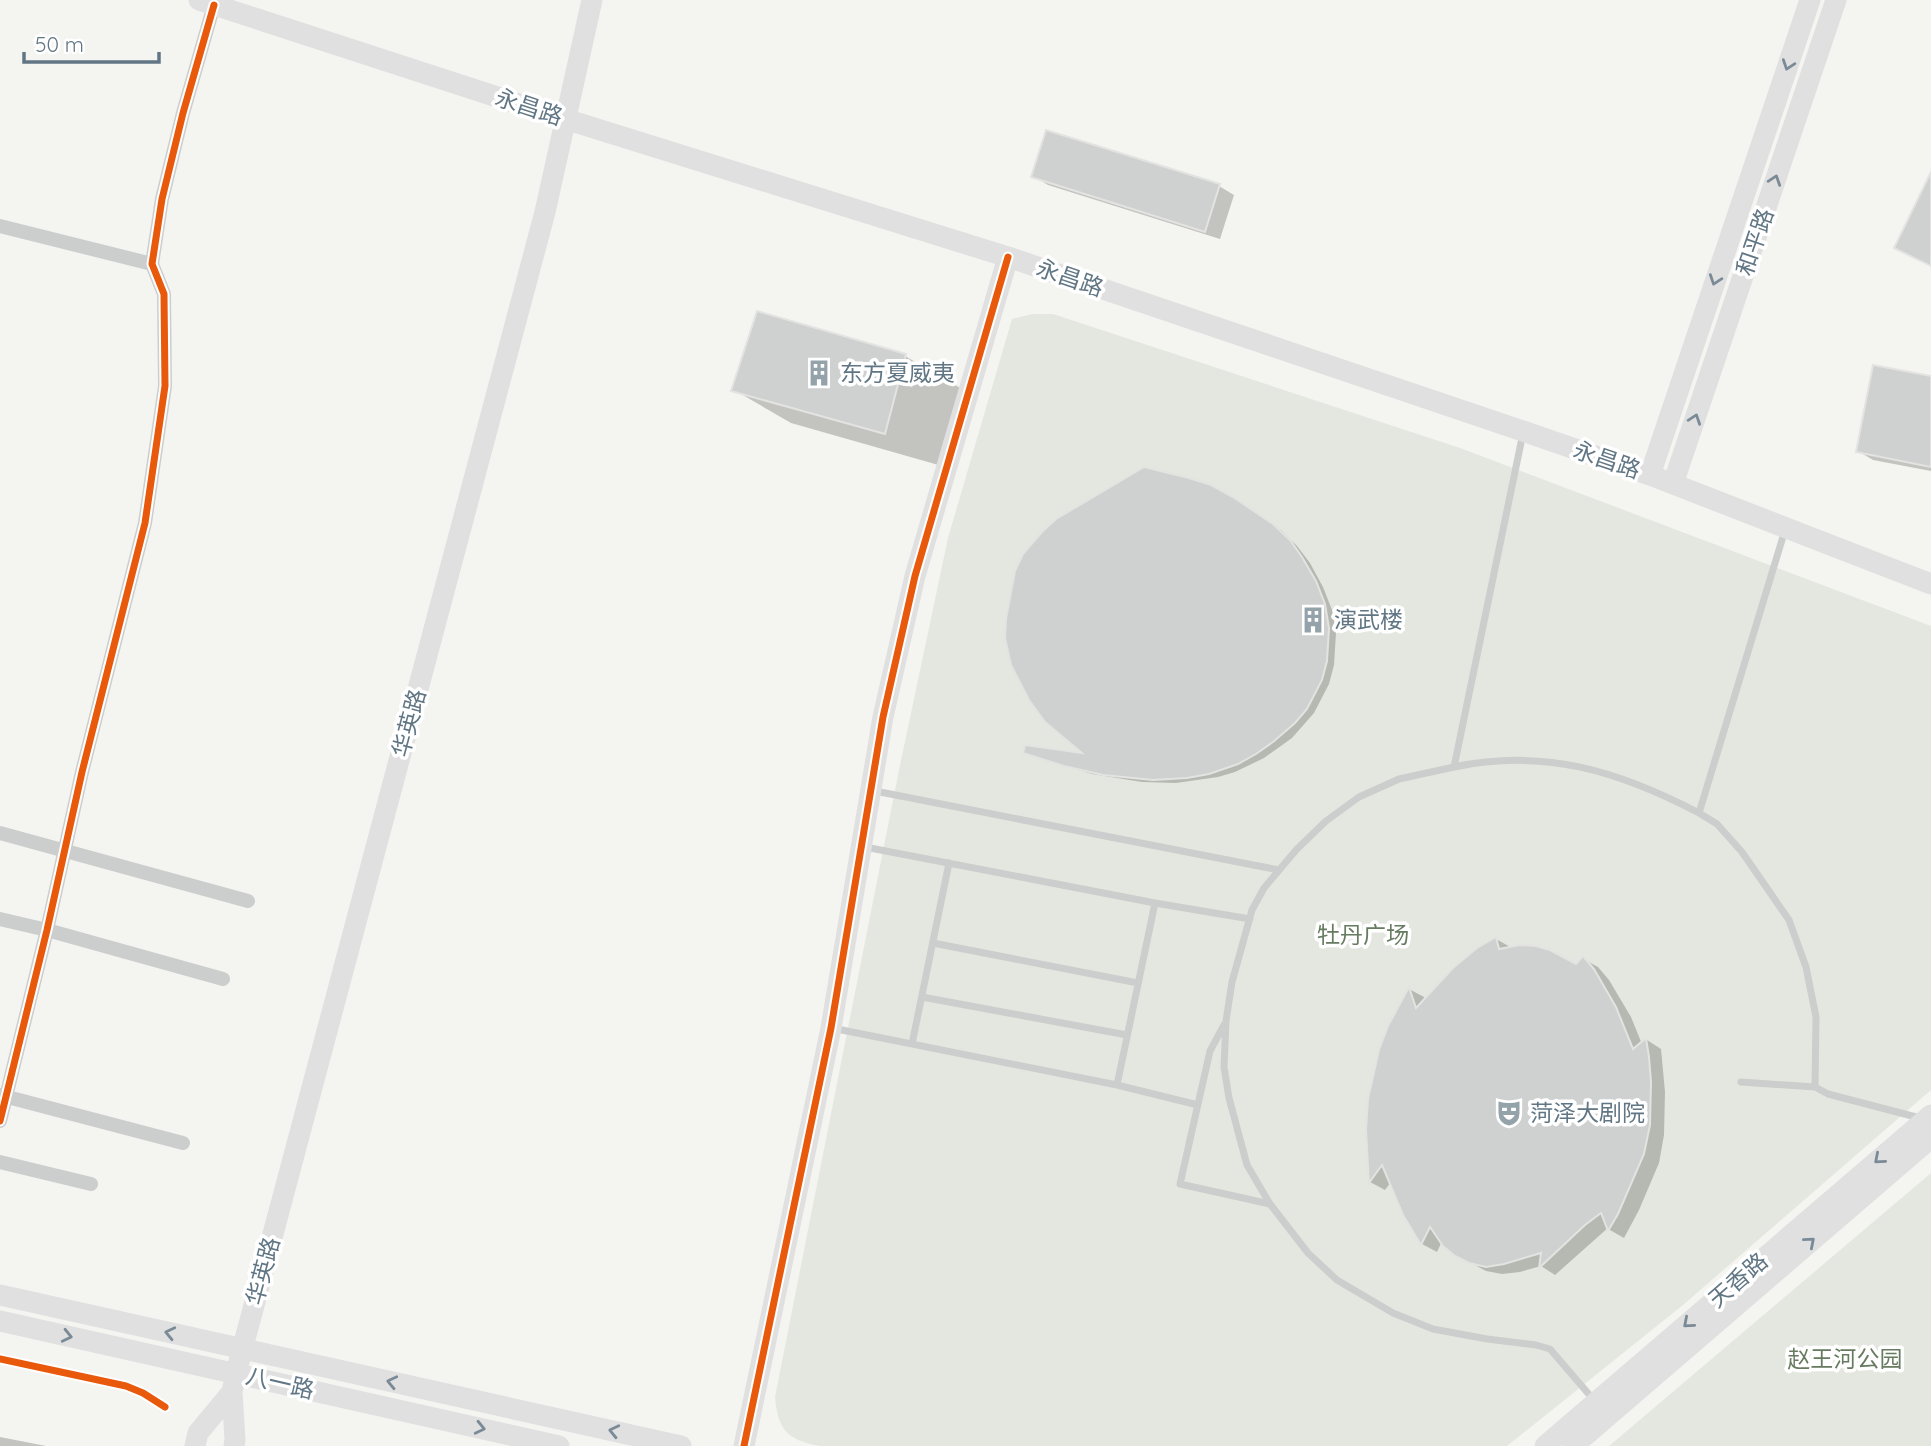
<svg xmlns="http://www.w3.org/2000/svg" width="1931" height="1446" font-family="Quicksand,'Noto Sans SC',sans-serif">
<rect width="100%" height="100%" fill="#f4f4f1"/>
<path fill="#e4e7df" d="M1033,314H1053L1460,448L1931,626V1090L1683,1305L1507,1446H820C787,1440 778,1430 775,1397L899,770L948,538L1012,319Z
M1931,1173V1446H1609Z"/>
<path fill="#0003" d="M1033,176L1219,186L1234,195L1220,239L1048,185Z
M905,356L962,389L942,466L791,423L734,390Z
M1931,378V471L1873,460L1858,451Z
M1264,519L1281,530L1297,546L1310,563L1323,587L1332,610L1336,633L1334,665L1329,684L1314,713L1292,738L1264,758L1235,772L1218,777L1176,783L1142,782L1092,774L1032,756L1025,752L1088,756Z
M1496,939L1512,948L1577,966L1583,959L1598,967L1609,980L1631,1017L1642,1044L1647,1040L1661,1049L1665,1092L1664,1135L1659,1163L1639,1210L1624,1238L1610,1230L1609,1227L1555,1275L1541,1266L1520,1272L1502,1274L1486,1271L1456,1255L1442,1241L1437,1252L1422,1244L1404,1214L1391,1182L1385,1190L1370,1182L1368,1130L1409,989L1424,997L1425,1001Z
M0,1437L46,1446H0Z"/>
<path fill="#cfd0d0" stroke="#e3e3e1" stroke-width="2" d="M1046,130L1220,184L1205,232L1031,177Z
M1931,172V266L1894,248Z
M757,311L906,354L885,434L731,391Z
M1873,365L1931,376V467L1856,452Z
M1144,467L1189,478L1211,485L1233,497L1273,524L1290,540L1302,557L1316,581L1325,604L1329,628L1327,661L1322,680L1307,709L1295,723L1273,742L1256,754L1238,764L1209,774L1187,778L1153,780L1103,775L1064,766L1023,753L1025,745L1082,753L1045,722L1029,700L1011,665L1005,638L1006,619L1011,592L1015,571L1023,554L1042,532L1056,519Z
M1496,937L1499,949L1520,945L1536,946L1550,950L1576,964L1583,956L1594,969L1616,1007L1633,1049L1646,1038L1649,1057L1651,1082L1650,1125L1644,1154L1618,1214L1608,1231L1601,1213L1585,1225L1539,1268L1541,1253L1504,1264L1486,1267L1469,1263L1455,1256L1443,1246L1430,1227L1421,1245L1403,1215L1382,1165L1369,1183L1366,1130L1368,1099L1379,1050L1388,1026L1409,987L1416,1008L1453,968L1477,948Z"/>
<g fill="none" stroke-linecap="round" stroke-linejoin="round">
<path stroke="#cccece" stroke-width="7" d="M1523,433L1454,767C1544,748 1619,771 1699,813L1785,530
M1454,767L1399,779L1359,797L1326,821L1297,849L1264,888L1252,910L1232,982L1226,1021L1224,1067L1229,1098L1247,1165L1270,1204L1308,1253L1337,1280L1393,1313L1433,1329L1487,1339L1536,1345L1550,1349L1593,1399
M875,791L1279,870
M1699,813L1717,824L1742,852L1789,920L1806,967L1816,1017L1815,1087L1828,1094L1920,1118
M1155,903L1250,919
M933,943L1138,983
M922,997L1127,1035
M1224,1025L1210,1051L1180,1184L1270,1204
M832,1028L1117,1085L1155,903L865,847
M912,1044L949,863
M1741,1082L1815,1087
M1117,1085L1198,1105"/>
<path stroke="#cccece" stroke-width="14" d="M0,226L152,264
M0,833L248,901
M0,919L47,930L223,979
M0,1095L183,1143
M0,1121L47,930L82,772L145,523L165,386L164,294L152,264L162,199L183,113L214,5
M0,1162L91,1184"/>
<path stroke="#e0e0e1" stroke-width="21" d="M199,0L565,119L1008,257L1523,431L1650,475L1931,584
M1650,475L1810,0
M1673,484L1836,0
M0,1295L681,1446
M0,1321L559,1446
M195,1446L198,1433L232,1392
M234,1446L235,1440L232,1392L236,1373L545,212L592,0
M744,1446L831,1028L883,717L915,576L1008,257
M1545,1446L1931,1115
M1573,1446L1931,1138"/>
<g stroke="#fff" stroke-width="11">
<path id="cycleway" d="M0,1121L47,930L82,772L145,523L165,386L164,294L152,264L162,199L183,113L214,5
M0,1359L126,1386L143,1393L165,1407
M744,1446L831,1028L883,717L915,576L1008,257"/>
</g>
<use href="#cycleway" stroke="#e8590c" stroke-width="7"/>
</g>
<defs><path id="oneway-chevron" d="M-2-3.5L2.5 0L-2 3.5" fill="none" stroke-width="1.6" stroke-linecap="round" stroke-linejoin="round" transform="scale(1.75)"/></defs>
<g stroke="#7a8b97">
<use href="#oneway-chevron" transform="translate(1788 65) rotate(109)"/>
<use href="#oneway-chevron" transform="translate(1775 180) rotate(-71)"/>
<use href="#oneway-chevron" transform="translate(1715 280) rotate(109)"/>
<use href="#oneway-chevron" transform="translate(1695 419) rotate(-71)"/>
<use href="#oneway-chevron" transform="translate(1879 1159) rotate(139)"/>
<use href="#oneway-chevron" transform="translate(1810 1242) rotate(-41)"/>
<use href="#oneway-chevron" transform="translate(1688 1323) rotate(139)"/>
<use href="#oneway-chevron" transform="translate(170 1333) rotate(-167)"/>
<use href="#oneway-chevron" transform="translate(67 1336) rotate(13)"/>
<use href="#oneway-chevron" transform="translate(392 1382) rotate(-167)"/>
<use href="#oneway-chevron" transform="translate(480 1428) rotate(13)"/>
<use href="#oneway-chevron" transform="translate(614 1431) rotate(-167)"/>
</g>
<defs>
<g id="building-bare" transform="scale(2.1)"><path d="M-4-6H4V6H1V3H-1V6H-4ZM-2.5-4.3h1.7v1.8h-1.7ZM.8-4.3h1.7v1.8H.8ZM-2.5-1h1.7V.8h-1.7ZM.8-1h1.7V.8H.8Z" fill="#94a2aa" stroke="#fff" stroke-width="2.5" paint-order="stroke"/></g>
<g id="theatre-bare" transform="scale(2.1)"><path d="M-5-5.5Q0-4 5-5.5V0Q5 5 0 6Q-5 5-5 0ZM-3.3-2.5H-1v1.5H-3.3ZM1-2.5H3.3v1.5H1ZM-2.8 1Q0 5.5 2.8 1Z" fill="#94a2aa" stroke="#fff" stroke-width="2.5" paint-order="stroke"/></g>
</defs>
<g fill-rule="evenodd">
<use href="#building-bare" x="819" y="373"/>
<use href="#building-bare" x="1313" y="620"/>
<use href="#theatre-bare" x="1509" y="1113"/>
</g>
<g text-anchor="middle" stroke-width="7" stroke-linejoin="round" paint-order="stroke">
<g font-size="23" fill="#617684" stroke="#fff">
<text transform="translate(529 107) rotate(18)" y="8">永昌路</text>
<text transform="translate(1755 242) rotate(-71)" y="8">和平路</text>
<text transform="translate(1070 278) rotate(19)" y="8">永昌路</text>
<text transform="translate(1607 460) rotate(19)" y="8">永昌路</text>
<text transform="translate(409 723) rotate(-75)" y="8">华英路</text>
<text transform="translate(263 1271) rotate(-75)" y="8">华英路</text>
<text transform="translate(1738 1280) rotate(-41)" y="8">天香路</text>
<text transform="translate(280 1383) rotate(13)" y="8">八一路</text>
</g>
<g font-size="23" fill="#617684" stroke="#fff" text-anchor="start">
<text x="840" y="381">东方夏威夷</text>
<text x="1334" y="628">演武楼</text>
<text x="1530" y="1121">菏泽大剧院</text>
</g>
<g font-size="23" fill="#677b60" stroke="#fff">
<text x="1363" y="943">牡丹广场</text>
<text x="1845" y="1367">赵王河公园</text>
</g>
</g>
<path d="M24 52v10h135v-10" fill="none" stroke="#617684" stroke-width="3.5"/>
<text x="35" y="52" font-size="21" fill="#617684" stroke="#ffffff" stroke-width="5" paint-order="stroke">50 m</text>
</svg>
